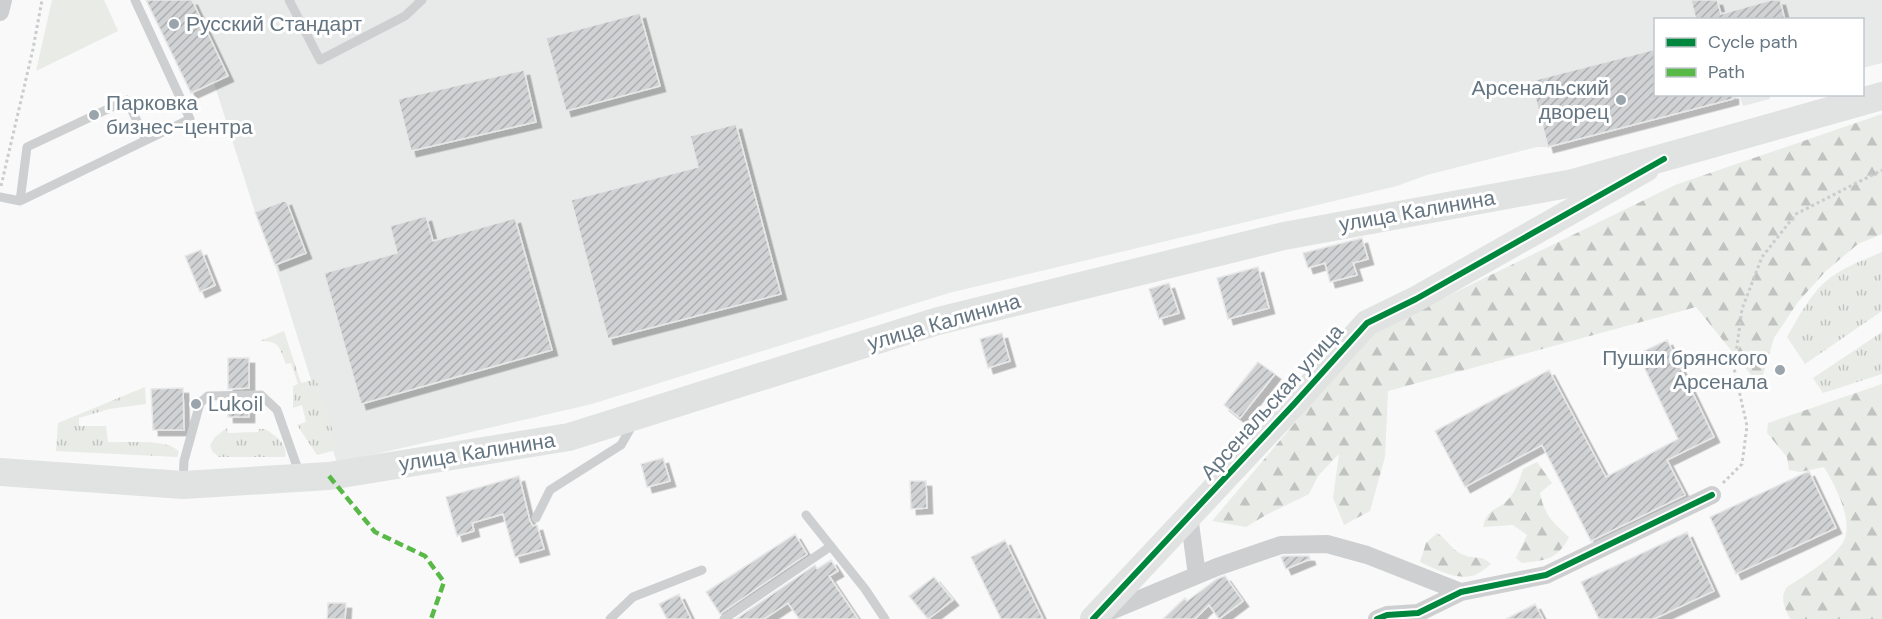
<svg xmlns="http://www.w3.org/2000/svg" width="1882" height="619" font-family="'DM Sans',sans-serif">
<defs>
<pattern id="grass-tufts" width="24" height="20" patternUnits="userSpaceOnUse" patternTransform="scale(1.5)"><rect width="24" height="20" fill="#e8ebe6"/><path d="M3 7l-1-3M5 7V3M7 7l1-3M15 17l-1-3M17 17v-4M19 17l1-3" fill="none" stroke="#c0c3c0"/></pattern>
<pattern id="forest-firs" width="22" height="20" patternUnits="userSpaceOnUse" patternTransform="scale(1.5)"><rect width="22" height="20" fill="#e8ebe6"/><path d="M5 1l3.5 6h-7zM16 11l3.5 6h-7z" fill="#c0c3c0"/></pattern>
<pattern id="building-hatch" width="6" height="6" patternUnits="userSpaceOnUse" patternTransform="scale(1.5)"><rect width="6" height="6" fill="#d0d2d3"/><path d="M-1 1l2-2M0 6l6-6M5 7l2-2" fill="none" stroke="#acafb1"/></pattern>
<filter id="shadow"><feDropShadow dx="5.5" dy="5.5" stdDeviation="0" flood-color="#0004"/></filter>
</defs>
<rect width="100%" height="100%" fill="#f9f9f9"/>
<path fill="#e8e9e9" d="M146,0H1882V63L1863,68L1862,20H1656V94H1769L1770,99L1743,106L1740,97L1548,147H1537L1427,175L1397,186L949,293L592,404L337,463L275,265L255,212L214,83L191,93Z"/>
<path fill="url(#grass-tufts)" d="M1882,252V311L1805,364L1787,337C1798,318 1808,298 1824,283C1839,269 1863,260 1882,252Z
M284,331L301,383L316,379L337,444L333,451L317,455L297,425L306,422L302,405L293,408V386L298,384L291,363L286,364C279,347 280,341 260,341Z
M1882,332V374L1823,393L1813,378Z
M145,387L146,404L109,409L79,418V426H106L108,442C124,443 170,438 179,452L177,457L56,451L58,423Z
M227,428L228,433L258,432L259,429H265C275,436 288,443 285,457H219L212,451L210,445L215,437Z"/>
<path fill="url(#forest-firs)" d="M1882,114V234L1858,244L1826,271L1798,302L1774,338L1763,375H1751L1696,307L1388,391L1385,457L1370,511L1344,525L1333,498L1339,454L1318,476L1309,494L1266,515L1246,527L1212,521L1370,334L1675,185Z
M1882,384V619H1790C1785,608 1779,598 1787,587C1805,575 1829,562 1842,544C1856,524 1835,485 1824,467L1800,472L1789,470L1787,457L1767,433L1768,423Z
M1537,462L1552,483L1540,493C1544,514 1552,522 1569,537C1557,560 1547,560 1522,563L1516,558L1527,535L1513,525L1483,527C1487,506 1500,511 1511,496C1517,488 1520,478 1523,469Z
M1437,533C1447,539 1452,551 1464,555C1475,560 1480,554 1491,564C1486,568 1480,573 1475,575C1456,581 1436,569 1420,562L1426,543Z"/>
<path fill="#e8ebe6" d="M52,0H104L118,31L36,71Z"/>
<path fill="url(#building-hatch)" stroke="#e8e8e8" stroke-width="1.5" filter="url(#shadow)" d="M146,0H192L228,76L191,93Z
M1691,0H1717L1721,14L1771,0H1780L1785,20H1696Z
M640,13L660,86L566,111L546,38Z
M1656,49V94H1733V99L1548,147L1531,81Z
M524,70L536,122L411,151L398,99Z
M736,124L781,294L608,339L571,200L698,167L690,136Z
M286,200L306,253L275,265L255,212Z
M426,216L433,241L515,218L552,350L361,404L324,273L397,253L390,226Z
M1362,238L1368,259L1353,263L1357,275L1330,282L1325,263L1308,268L1303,253Z
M201,250L215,285L200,292L185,256Z
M1258,267L1269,308L1228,319L1217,278Z
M1169,283L1179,313L1159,319L1149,289Z
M1002,333L1010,361L988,368L980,339Z
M1667,340L1714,437L1667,460L1685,495L1591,541L1542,445L1465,487L1435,431L1549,370L1606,477L1678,439L1638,354Z
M228,358H249V388L228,389Z
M1258,362L1275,374L1240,418L1224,405Z
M183,388L184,430H153L151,389Z
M228,402H249V417H228Z
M663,458L670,481L647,487L641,464Z
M1809,471L1836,528L1736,574L1710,517Z
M519,476L530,521L533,526L537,525L544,549L515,557L503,514L472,523L474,531L457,536L446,497Z
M910,481H926L927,508L911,509Z
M1687,532L1714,591L1654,619H1599L1581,582Z
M795,534L807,554L720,614L706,592Z
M1005,540L1043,619H1001L971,557Z
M1283,556H1309L1310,559L1286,569L1281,557Z
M831,560L838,571L829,576L858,619H799L788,603L764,619H736L815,565L817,569Z
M1225,576L1243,601L1219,619L1209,605L1195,619H1163L1185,598L1187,601L1217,579Z
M934,577L953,600L928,619L909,596Z
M679,594L691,619H667L659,604Z
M328,603H346L345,619H327Z
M1535,604L1543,619H1506Z"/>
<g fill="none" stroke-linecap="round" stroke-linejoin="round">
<path stroke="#cbcccd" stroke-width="3" stroke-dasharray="3 3" stroke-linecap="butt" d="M1,186L33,49L42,0
M1723,483L1742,464L1747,426L1734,368L1742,309L1762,257L1796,214L1882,170"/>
<path stroke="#cecfd0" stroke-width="9" d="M289,0L320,60L405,16L422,0
M0,197L20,201L190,119L135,0
M20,201L27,147L127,100L146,140
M183,482L184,461L200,403L208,396L261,395L277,410L300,475
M806,515L865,589L885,619
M536,518L550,490L621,445L633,424
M610,619L633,597L702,570
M724,619L831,546"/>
<path stroke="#cecfd0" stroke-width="18" d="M0,12L3,0
M1189,516L1197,575
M1101,615L1217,567L1281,545L1327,544L1367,555L1461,592
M1377,619L1387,615L1418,613L1461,592L1546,575L1712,495"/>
<path stroke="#e1e2e2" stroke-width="26" d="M1093,619L1294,404L1367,323L1416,299L1646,169"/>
<path stroke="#e1e2e2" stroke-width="28" d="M0,472L183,485L329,476L569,437L938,321L1284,236L1573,183L1882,96"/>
<path stroke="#58b947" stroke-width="4.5" stroke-dasharray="9 4.5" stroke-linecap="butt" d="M329,476L375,532L425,556L444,582L431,619"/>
<g stroke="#fff" stroke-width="10">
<path id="cycleway" d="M1093,619L1294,404L1367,323L1416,299L1664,159
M1377,619L1387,615L1418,613L1461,592L1546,575L1712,495"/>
</g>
<use href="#cycleway" stroke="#00873e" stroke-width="6"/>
</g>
<g fill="#99a4ac" stroke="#fff" stroke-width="2">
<circle cx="174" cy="24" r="6"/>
<circle cx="1621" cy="100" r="6"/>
<circle cx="94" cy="115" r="6"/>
<circle cx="1780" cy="370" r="6"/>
<circle cx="196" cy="404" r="6"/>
</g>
<g text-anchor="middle" stroke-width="6" stroke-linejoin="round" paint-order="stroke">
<g font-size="21" fill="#657683" stroke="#fff" text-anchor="start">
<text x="186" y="31">Русский Стандарт</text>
<text x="1609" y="95" text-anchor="end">Арсенальский<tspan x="1609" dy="24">дворец</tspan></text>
<text x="106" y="110">Парковка<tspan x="106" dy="24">бизнес-центра</tspan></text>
<text x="1768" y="365" text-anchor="end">Пушки брянского<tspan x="1768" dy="24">Арсенала</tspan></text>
<text x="208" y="411">Lukoil</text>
</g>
<g font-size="21" fill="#657683" stroke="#fff">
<text transform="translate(1417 211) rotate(-10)" y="7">улица Калинина</text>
<text transform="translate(944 322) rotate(-16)" y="7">улица Калинина</text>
<text transform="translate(1272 402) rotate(-48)" y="7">Арсенальская улица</text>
<text transform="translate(477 452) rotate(-9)" y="7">улица Калинина</text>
</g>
</g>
<rect x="1654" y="18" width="210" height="78" fill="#ffffff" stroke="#c1c8cd" stroke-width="1.5"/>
<rect x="1666" y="38" width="30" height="9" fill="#00873e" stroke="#c1c8cd" stroke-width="1.5"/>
<text x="1708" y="48" font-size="18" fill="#657683">Cycle path</text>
<rect x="1666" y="68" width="30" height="9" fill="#58b947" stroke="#c1c8cd" stroke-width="1.5"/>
<text x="1708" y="78" font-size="18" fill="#657683">Path</text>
</svg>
